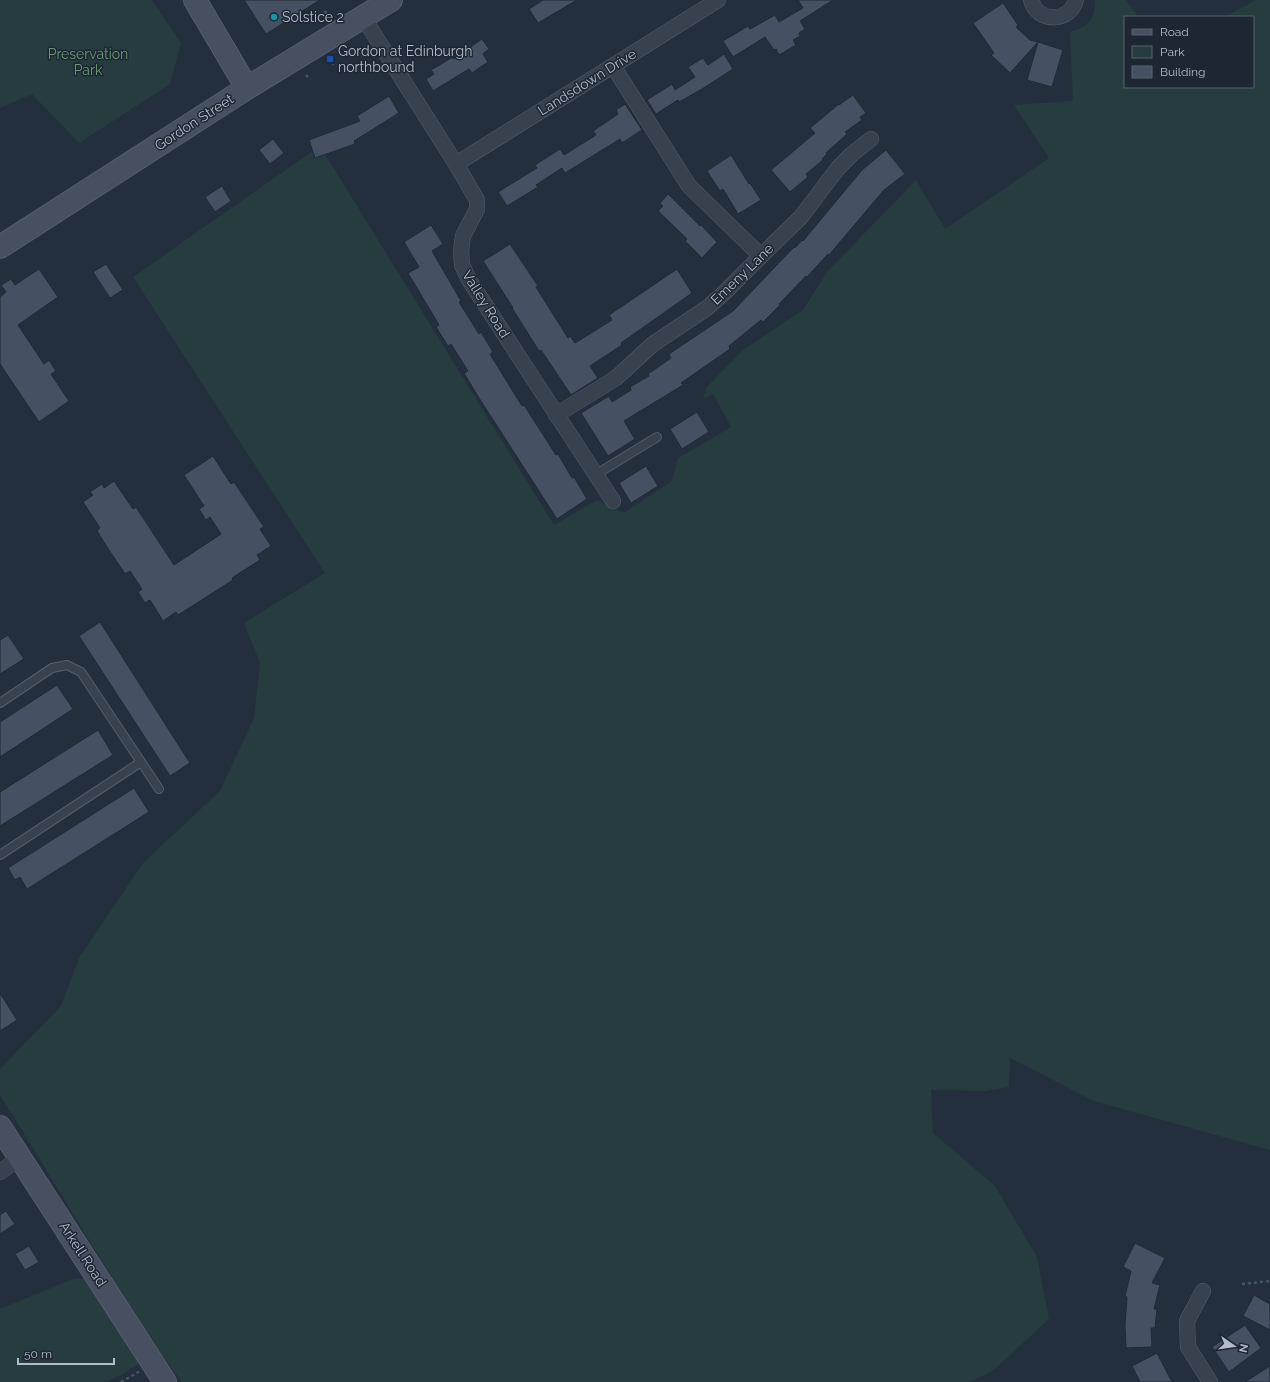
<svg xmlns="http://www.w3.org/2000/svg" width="1270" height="1382" font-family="Raleway,sans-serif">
<rect width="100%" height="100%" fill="#242f3e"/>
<path fill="#263c3f" d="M0,0H152L181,43L170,84L79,143L32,94L0,108Z
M1095,0H1126L1138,17H1125V87H1253V17H1225L1256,0H1270V1150L1094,1101L1010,1058L1009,1087L986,1091L931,1090L933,1133L995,1186L1037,1257L1049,1319L995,1369L971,1382H182L159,1351L116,1378L105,1382H0V1309L73,1279L112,1277L0,1095V1069L61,1006L79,958L143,863L220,791L254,718L260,663L244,623L325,573L133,277L320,146L554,525L597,500L624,513L672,481L678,458L731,427L713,394L703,399L706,388L743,350L803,310L827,272L916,180L945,229L1049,158L1014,105L1073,101L1070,32C1089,26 1095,20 1095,0Z"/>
<path fill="#455162" stroke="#1f2835" d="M244,0H320L266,34Z
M543,0H577L538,23L529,9Z
M798,0H833L800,21L805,29L799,33L800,36L793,40L796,45L779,55L776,49L774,50L765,37L733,57L723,41L748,26L750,29L775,15L779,22L803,8Z
M1003,3L1018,25L1016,27L1030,40L1038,42L1010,73L991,55L994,53L973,23Z
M482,39L489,49L483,54L488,62L472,73L469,69L433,91L426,79L434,74L431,70L453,57V59Z
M1038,42L1063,50L1052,87L1027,80Z
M724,54L733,69L702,89L679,102L678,100L656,114L647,100L672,84L675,90L695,77L688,67L703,58L708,65Z
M853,95L866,113L860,117L862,120L845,132L847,134L826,153L827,154L822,159L823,160L806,174L808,177L790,192L771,170L815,133L810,128L839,104V105Z
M389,96L399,113L354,141L355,144L315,158L309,140L360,121L357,116Z
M625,104L642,130L622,143L620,139L565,173L562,168L536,185L538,187L507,206L498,192L537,168L535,165L560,149L564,155L596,135L593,131L618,114L616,110Z
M273,139L284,153L270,164L259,150Z
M886,150L905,174L884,190L829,255L828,254L807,277L806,276L779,304L780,305L763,322L761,320L729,346L730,349L681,383L683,385L624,421L635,439L608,456L581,413L609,396L612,402L631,390L630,387L649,376L648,374L671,358L669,354L733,311L794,247L795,248L802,240L803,241L862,170Z
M731,155L749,184L750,183L761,200L738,214L723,189L720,191L707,171Z
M222,186L231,201L215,212L205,197Z
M668,194L700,226L701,225L717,242L702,258L685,241L687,239L658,211L663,206L660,203Z
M431,225L443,244L432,251L461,301L459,302L479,334L481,332L493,352L490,354L522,406L524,405L556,455L558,454L572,478L574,477L587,499L557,519L479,398L464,373L468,371L451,344L448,346L436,327L439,325L408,273L419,267L404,242Z
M510,244L538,286L536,287L568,338L570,336L575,343L612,320L609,315L677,269L692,293L621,343L622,345L590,366L598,378L571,395L541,350L539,351L512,308H513L483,261Z
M106,264L123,290L110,298L93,272Z
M39,269L58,297L18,325L44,364L49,360L56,371L51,374L69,401L39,422L0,364V297L6,292L1,285L11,279L15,285Z
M697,412L709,432L682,449L670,429Z
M213,456L231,484L234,482L264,527L260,529L271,546L257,555L260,560L232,578L233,580L178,615L176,612L163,621L150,600L145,603L138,592L142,589L130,571L125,574L107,547L97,531L100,528L83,502L93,495L90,492L102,484L104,488L114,481L133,509L136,507L174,565L221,534L210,517L206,520L199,509L204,506L184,475Z
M646,466L658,486L631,503L619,483Z
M100,622L190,763L170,776L79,636Z
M8,635L24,659L0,674V640Z
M57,685L73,709L0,757V722Z
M98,730L113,755L0,826V792Z
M134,788L149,812L27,889L20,877L15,880L8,868Z
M0,993L17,1020L0,1031Z
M6,1211L15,1224L0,1234V1215Z
M1135,1243L1165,1258L1152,1283L1160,1285L1154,1309H1157L1155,1328H1151L1152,1347L1126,1348L1125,1325L1127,1297L1125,1296L1131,1271L1123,1267Z
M29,1246L39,1262L25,1270L15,1254Z
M1254,1295L1270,1304V1330L1243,1316Z
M1245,1325L1261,1348L1229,1372L1212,1347Z
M1157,1353L1172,1382H1140L1132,1366Z
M1270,1366V1382H1245Z"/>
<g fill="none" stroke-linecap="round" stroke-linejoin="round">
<g stroke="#565f6c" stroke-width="10">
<path id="service" d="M595,475L657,437
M0,703L52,668L67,665L81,672L159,789
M0,855L141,762"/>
</g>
<g stroke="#565f6c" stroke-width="16">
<path id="minor" d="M1031,0C1037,23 1070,23 1076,0
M363,17L456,164L477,200V209L463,236L461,251L462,265L469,280L613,501
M613,66L689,186L761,256
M456,164L718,0
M556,415L616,378L653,344L707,308L724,293L761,256L801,217L838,168L852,154L871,139
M0,1172L20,1158
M1203,1291L1187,1321L1188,1347L1210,1382"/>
</g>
<g stroke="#565f6c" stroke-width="24">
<path id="secondary" d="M195,0L247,88
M0,247L247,88L391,0
M0,1127L165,1382"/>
</g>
<path stroke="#44595c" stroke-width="2.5" stroke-dasharray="3 3" stroke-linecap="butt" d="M325,11L327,16
M330,59L333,65
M306,75L310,80
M1242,1284L1270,1281
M121,1382L140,1371"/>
<use href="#service" stroke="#38414e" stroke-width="8"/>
<use href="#minor" stroke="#38414e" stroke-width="15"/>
<use href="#secondary" stroke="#465061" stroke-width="22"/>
</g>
<circle fill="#0f9aa8" stroke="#1d2633" stroke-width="1.5" cx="274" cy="17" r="4"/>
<rect fill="#1a4fb4" stroke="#1d2633" stroke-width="1.5" x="326" y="55" width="8" height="8" rx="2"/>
<g text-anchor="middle" stroke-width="3" stroke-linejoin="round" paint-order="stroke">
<g font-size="14" fill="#b4bcc9" stroke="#1d2633" text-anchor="start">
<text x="282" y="22">Solstice 2</text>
<text x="338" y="56">Gordon at Edinburgh<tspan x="338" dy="16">northbound</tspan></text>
</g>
<g font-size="14" fill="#6b9a76" stroke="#1d2633">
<text x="88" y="59">Preservation<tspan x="88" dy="16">Park</tspan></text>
</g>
<g font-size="14" fill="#b4bcc9" stroke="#1d2633">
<text transform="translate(587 82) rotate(-32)" y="5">Landsdown Drive</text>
<text transform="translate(194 122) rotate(-33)" y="5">Gordon Street</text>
<text transform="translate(742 274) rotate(-44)" y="5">Emeny Lane</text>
<text transform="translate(486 304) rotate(58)" y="5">Valley Road</text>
<text transform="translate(83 1254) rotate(57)" y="5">Arkell Road</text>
</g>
</g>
<rect x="1124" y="16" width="130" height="72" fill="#1d2633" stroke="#59626f"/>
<rect x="1132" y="29" width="20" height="6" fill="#465061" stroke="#59626f"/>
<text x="1160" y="36" font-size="12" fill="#b4bcc9">Road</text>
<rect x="1132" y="46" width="20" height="12" fill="#263c3f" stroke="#59626f"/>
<text x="1160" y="56" font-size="12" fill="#b4bcc9">Park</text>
<rect x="1132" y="66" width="20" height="12" fill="#455162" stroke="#59626f"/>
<text x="1160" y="76" font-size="12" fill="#b4bcc9">Building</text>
<g transform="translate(1234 1346) rotate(103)" stroke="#1d2633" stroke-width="3" paint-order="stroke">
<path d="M0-3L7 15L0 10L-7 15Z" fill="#b4bcc9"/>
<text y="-6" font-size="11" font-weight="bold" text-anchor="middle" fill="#b4bcc9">N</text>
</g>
<path d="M18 1358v6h96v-6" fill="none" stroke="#b4bcc9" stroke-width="2"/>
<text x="24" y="1358" font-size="12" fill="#b4bcc9" stroke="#1d2633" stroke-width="3" paint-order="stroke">50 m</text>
</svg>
